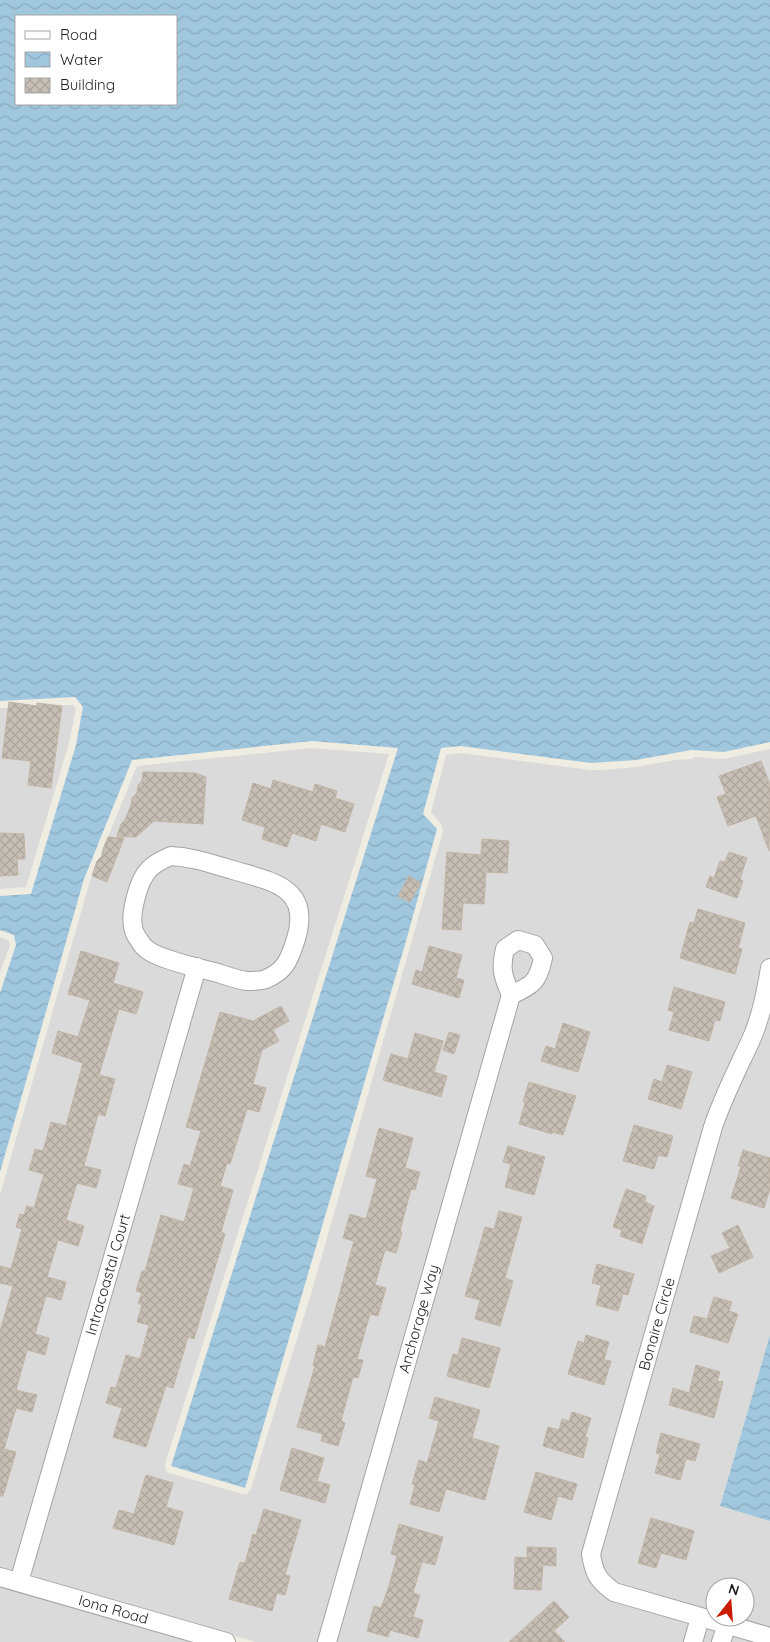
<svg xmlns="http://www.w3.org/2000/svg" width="770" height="1642" font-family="Quicksand,sans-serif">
<defs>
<pattern id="water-waves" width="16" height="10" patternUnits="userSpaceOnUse" patternTransform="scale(1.25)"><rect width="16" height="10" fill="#a0c7de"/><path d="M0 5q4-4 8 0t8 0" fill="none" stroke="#89aabe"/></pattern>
<pattern id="building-cross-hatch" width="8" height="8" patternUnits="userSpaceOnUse" patternTransform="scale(1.25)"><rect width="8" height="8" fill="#c6bfb5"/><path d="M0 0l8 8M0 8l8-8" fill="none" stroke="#aaa49b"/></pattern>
</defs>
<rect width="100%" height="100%" fill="#efece2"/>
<path fill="#dbdada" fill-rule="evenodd" d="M71,705H73L76,709L69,743L26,887L0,889V708Z
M311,748L389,754L165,1464L166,1470L169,1473L243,1494H247L251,1489L277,1403L311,1294L443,831L441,824L431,812L446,755L461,753L590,770H602L636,767L676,760L692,759L695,757L724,759L770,749V1335L720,1506L770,1521V1642H256L0,1568V1195L90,881L137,766ZM715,1587H745V1617H715Z
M0,937L8,940L10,945L0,973Z
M0,1586L195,1642H0Z"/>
<path fill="url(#water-waves)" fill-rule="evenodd" d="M0,0H770V742L724,752L691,750L636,760L591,763L461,746L441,748L423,814L437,829L406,941L245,1488L171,1466L398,748L312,741L132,760L84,879L0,1172V993L16,945L14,935L0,930V896L31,894L76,745L83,707L75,697L0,701ZM16,16H176V104H16Z
M770,1335V1521L720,1506Z"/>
<path fill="url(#building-cross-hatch)" stroke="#c1b4a4" d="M9,702L37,706V703L62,706L51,788L28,785L31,761L2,758Z
M761,761L770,785L769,851L756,816L728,826L717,797L726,794L719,776Z
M143,772L195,773L206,777L203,824L154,821L136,837L117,836L121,824L125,820L131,805L132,798L137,793L138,785L142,781Z
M273,780L313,792L315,784L337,791L335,798L354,804L345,832L321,824L316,841L292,833L287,847L262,839L265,827L242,820L253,783L271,789Z
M0,833L24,834L25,859H17L18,875L0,876Z
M108,837L124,838L107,882L92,876L97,861L102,856L103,849Z
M482,839L509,841L507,873L486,872L484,904L463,903L461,930L442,929L447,852L481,855Z
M729,852L747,858L740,879L743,881L737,898L706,887L710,876L714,878L720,861L725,862Z
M409,876L421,883L410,902L398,896Z
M698,909L745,923L738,948L742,949L735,974L680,958L690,922L694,923Z
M429,946L462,955L456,978L464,980L459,998L412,984L416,970L422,972Z
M81,951L119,963L113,983L143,992L136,1014L119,1009L99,1075L115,1079L105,1116L98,1114L84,1166L101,1170L96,1188L77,1183L66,1220L84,1226L78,1246L58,1240L47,1277L66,1282L61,1300L46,1296L35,1334L49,1338L45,1355L27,1350L16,1390L37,1395L32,1412L16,1408L4,1449L16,1452L3,1496H0V1331L13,1286L0,1283V1266L11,1269L22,1229L16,1227L20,1214L24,1215L27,1206L34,1208L44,1174L29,1170L35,1149L43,1151L51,1122L66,1126L83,1063L52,1053L58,1031L78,1037L90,1000L68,994Z
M674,987L725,1002L720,1021L715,1020L709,1041L669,1030L674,1012L668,1010Z
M281,1006L289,1021L273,1030L279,1041L262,1050L253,1084L266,1088L259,1112L247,1109L230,1164L227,1163L220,1186L233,1190L221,1232L225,1234L194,1339L188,1337L173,1388L166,1386L146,1447L113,1437L122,1408L106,1403L111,1387L116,1388L126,1355L140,1359L149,1325L137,1322L142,1305L138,1303L142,1293L136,1291L142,1271H145L161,1215L184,1222L194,1188L178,1184L184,1164L190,1166L201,1131L186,1127L220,1012L253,1021Z
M563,1023L590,1032L578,1072L541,1061L546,1046L555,1049Z
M449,1032L460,1035L454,1054L443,1050Z
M415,1033L443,1041L434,1072L447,1076L441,1097L383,1080L391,1054L408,1059Z
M667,1065L692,1072L681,1109L648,1099L654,1079L662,1082Z
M529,1082L576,1096L563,1135L552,1132V1134L519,1124L525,1103L523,1102Z
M634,1125L673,1136L667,1157L658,1155L654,1169L623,1161Z
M379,1128L413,1138L405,1168L420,1172L415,1190L411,1189L400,1231L402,1232L396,1253L385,1250L375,1285L386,1288L378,1316L370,1314L357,1359L363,1360L358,1378L353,1377L341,1421L345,1423L338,1446L321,1441L323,1434L297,1427L315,1366L313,1365L318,1345L325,1347L354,1241L343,1238L350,1214L366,1219L377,1179L366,1176Z
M508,1146L545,1157L534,1195L505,1187L511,1164L503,1162Z
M743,1150L770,1158V1188L764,1208L731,1198L741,1166H738Z
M626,1189L646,1196L645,1202L654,1206L642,1244L620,1236L622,1230L613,1227Z
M499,1211L522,1217L505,1278L513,1281L500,1326L475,1319L480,1300L465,1296L485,1227L494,1229Z
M738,1225L753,1257L719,1273L711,1256L730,1248L722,1233Z
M597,1264L634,1274L628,1295L623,1294L618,1311L596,1305L601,1285L592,1283Z
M714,1297L732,1302L729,1311L738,1314L728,1343L690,1332L694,1316L707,1319Z
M586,1335L609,1342L604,1360L611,1361L604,1385L568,1374L578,1341L584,1343Z
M462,1338L500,1348L489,1388L447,1376L453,1354L458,1355Z
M696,1365L720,1372L717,1381L723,1382L714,1418L669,1405L673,1388L689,1393Z
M435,1397L480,1410L472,1438L499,1446L485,1500L446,1489L439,1512L410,1504L415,1485L412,1484L419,1460L427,1463L439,1421L429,1418Z
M572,1412L591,1418L585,1437L588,1438L583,1458L543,1446L548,1427L559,1430L562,1419L569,1421Z
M661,1433L700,1444L695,1461L686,1459L680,1480L655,1473L660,1454L656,1453Z
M292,1448L324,1458L317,1481L330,1485L325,1503L280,1490Z
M536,1472L577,1484L572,1500L558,1496L551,1520L524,1512Z
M146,1475L173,1483L166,1507L183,1512L174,1545L113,1528L119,1510L134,1514Z
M264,1509L301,1520L285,1575L290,1576L285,1595L277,1593L272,1611L229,1599L240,1562L245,1563L253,1534L256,1535Z
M651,1518L694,1531L686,1560L661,1553L656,1568L638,1563Z
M399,1524L443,1537L435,1565L422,1562L413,1593L420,1595L413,1617L423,1620L418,1638L390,1630L388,1637L367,1631L374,1606L381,1608L389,1586L397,1556L391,1554Z
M527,1547L556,1548V1566L543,1565L541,1590L514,1589L515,1557L527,1558Z
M554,1601L569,1617L554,1631L565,1642H509Z"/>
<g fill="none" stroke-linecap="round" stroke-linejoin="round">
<g stroke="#a4a4a4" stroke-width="20">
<g id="minor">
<path d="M171,856C193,857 212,864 233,870C274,882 313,888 295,942C289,960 285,971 266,979C261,981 253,981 247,981C238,980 227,976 218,973C199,968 165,961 149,951C146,949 141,944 139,940C128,927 133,907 137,893C143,872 151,864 171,856Z"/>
<path d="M518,940L535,945L543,958C538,982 533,985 511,995C503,977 500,968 505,949Z"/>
<path d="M770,968C766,993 761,1019 750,1042C737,1070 723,1097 713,1127L591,1554C594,1574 598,1580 614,1592L770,1637"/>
<path id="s1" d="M0,1577L226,1642"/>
<path id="s2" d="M19,1582L197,967"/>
<path id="s3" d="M327,1642L511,995"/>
<path d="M693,1642L700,1618"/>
<path d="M721,1642L727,1625"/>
</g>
</g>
<use href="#minor" stroke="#fff" stroke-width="18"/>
</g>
<g text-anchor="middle" stroke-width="5" stroke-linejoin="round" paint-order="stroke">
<g font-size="15" fill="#1d1d1d" stroke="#fff">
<text dy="5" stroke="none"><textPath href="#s2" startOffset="320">Intracoastal Court</textPath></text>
<text dy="5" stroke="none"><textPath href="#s3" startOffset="336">Anchorage Way</textPath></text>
<text transform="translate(657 1324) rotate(-74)" y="5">Bonaire Circle</text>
<text dy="5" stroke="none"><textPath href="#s1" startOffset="118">Iona Road</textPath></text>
</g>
</g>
<rect x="15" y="15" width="162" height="90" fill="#ffffff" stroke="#a5a5a5"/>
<rect x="25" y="31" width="25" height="8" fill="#ffffff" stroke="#a5a5a5"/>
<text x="60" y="40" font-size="15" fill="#1d1d1d">Road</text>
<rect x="25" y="52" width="25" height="15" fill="url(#water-waves)" stroke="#a5a5a5"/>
<text x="60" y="65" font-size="15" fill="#1d1d1d">Water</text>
<rect x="25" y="78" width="25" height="15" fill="url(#building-cross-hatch)" stroke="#a5a5a5"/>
<text x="60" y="90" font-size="15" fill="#1d1d1d">Building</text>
<g transform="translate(730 1602) rotate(17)"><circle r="24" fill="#ffffff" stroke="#a5a5a5"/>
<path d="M0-4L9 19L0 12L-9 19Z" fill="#c91c00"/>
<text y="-8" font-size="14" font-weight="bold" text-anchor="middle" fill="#1d1d1d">N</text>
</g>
</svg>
